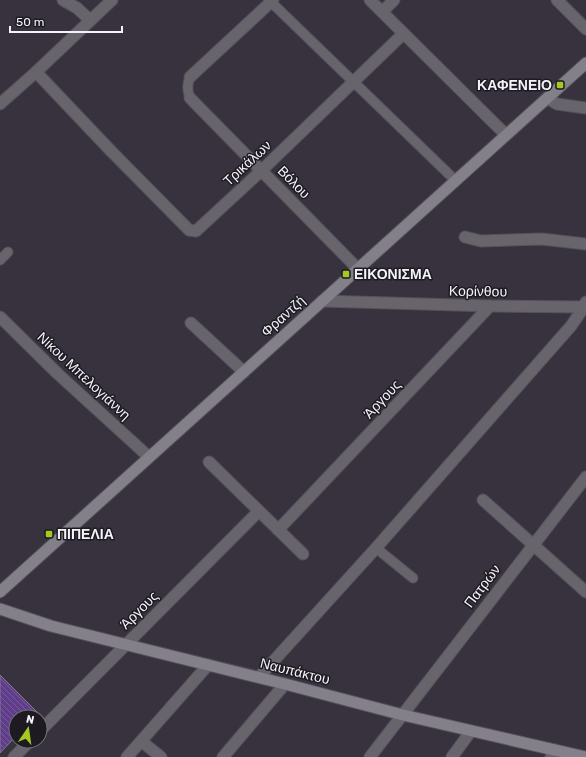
<svg xmlns="http://www.w3.org/2000/svg" width="586" height="757" font-family="Rubik,sans-serif">
<defs>
<pattern id="building-back-hatch" width="6" height="6" patternUnits="userSpaceOnUse"><rect width="6" height="6" fill="#5f3d8b"/><path d="M-1 5l2 2M0 0l6 6M5-1l2 2" fill="none" stroke="#775a9c"/></pattern>
</defs>
<rect width="100%" height="100%" fill="#37323e"/>
<path fill="url(#building-back-hatch)" stroke="#817c8a" d="M0,675L38,713L35,717H16V736L0,753Z"/>
<g fill="none" stroke-linecap="round" stroke-linejoin="round">
<g stroke="#55515c" stroke-width="11">
<path id="service" d="M271,2L456,181
M190,98C187,90 187,85 190,77
M0,260L8,252
M376,548L413,578"/>
</g>
<g stroke="#55515c" stroke-width="13">
<path id="pedestrian" d="M36,72L110,150
M191,323L244,372"/>
</g>
<g stroke="#55515c" stroke-width="13">
<path id="minor" d="M63,0L77,8L90,20
M370,0L506,135
M557,0L586,29
M382,12L394,0
M190,77L273,0
M190,98L358,269
M547,98L557,104L586,108
M0,104L36,72L112,0
M110,150L189,230L196,231L261,171L403,34
M465,237L481,241L542,239L586,244
M0,317L58,374L149,457
M209,462L303,554
M483,500L586,592
M278,530L490,306
M259,677L376,548L571,326L584,307L586,302
M40,731L259,511
M141,741L161,757
M14,757L30,741
M127,757L208,665
M223,757L285,684
M370,757L586,477
M452,757L471,731
M551,757L555,750"/>
</g>
<g stroke="#55515c" stroke-width="13">
<path id="tertiary" d="M322,301L490,306L586,307"/>
</g>
<g stroke="#55515c" stroke-width="13">
<path id="secondary" d="M0,592L586,63
M0,609L51,626L285,684L403,715L585,757"/>
</g>
<use href="#service" stroke="#67656b" stroke-width="9"/>
<use href="#pedestrian" stroke="#67656b" stroke-width="11"/>
<use href="#minor" stroke="#67656b" stroke-width="11"/>
<use href="#tertiary" stroke="#67656b" stroke-width="11"/>
<use href="#secondary" stroke="#838089" stroke-width="11"/>
</g>
<g fill="#a6c822" stroke="#1d1b21" stroke-width="1.5">
<rect x="556" y="81" width="8" height="8" rx="2"/>
<rect x="342" y="270" width="8" height="8" rx="2"/>
<rect x="45" y="530" width="8" height="8" rx="2"/>
</g>
<g text-anchor="middle" stroke-width="3" stroke-linejoin="round" paint-order="stroke">
<g font-size="14" font-weight="bold" fill="#f5f3fa" stroke="#1d1b21" text-anchor="start">
<text x="552" y="90" text-anchor="end">ΚΑΦΕΝΕΙΟ</text>
<text x="354" y="279">ΕΙΚΟΝΙΣΜΑ</text>
<text x="57" y="539">ΠΙΠΕΛΙΑ</text>
</g>
<g font-size="14" fill="#f5f3fa" stroke="#1d1b21">
<text transform="translate(247 163) rotate(-43)" y="5">Τρικάλων</text>
<text transform="translate(294 182) rotate(45)" y="5">Βόλου</text>
<text transform="translate(478 291) rotate(1)" y="5">Κορίνθου</text>
<text transform="translate(283 316) rotate(-42)" y="5">Φραντζή</text>
<text transform="translate(84 376) rotate(43)" y="5">Νίκου Μπελογιάννη</text>
<text transform="translate(382 399) rotate(-47)" y="5">Άργους</text>
<text transform="translate(482 586) rotate(-53)" y="5">Πατρών</text>
<text transform="translate(139 610) rotate(-45)" y="5">Άργους</text>
<text transform="translate(295 671) rotate(14)" y="5">Ναυπάκτου</text>
</g>
</g>
<g transform="translate(28 729) rotate(13)"><circle r="19" fill="#1d1b21" stroke="#737178"/>
<path d="M0-3L7 15L0 10L-7 15Z" fill="#a6c822"/>
<text y="-6" font-size="11" font-weight="bold" text-anchor="middle" fill="#f5f3fa">N</text>
</g>
<path d="M10 26v6h112v-6" fill="none" stroke="#f5f3fa" stroke-width="2"/>
<text x="16" y="26" font-size="12" fill="#f5f3fa" stroke="#1d1b21" stroke-width="3" paint-order="stroke">50 m</text>
</svg>
